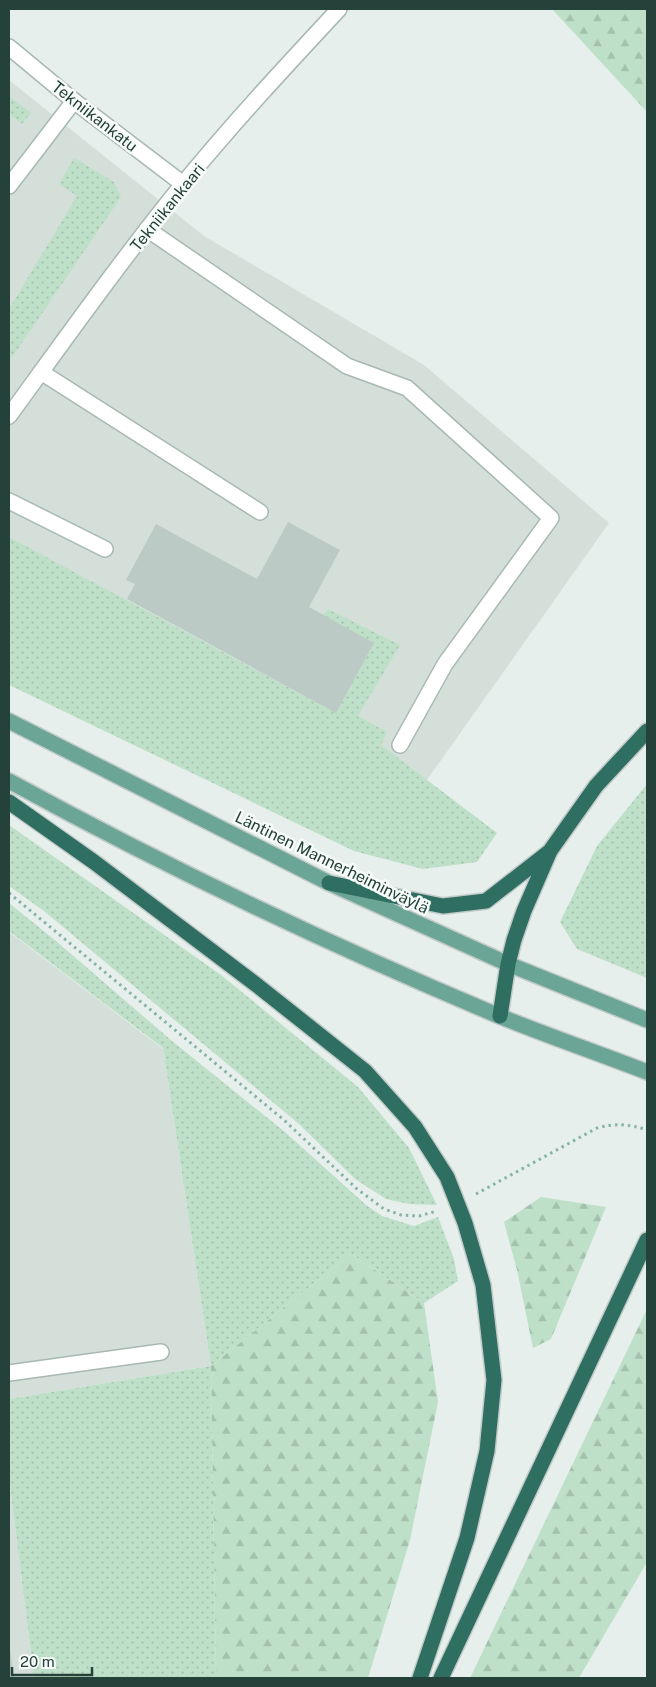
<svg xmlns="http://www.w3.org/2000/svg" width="656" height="1687" font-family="'Public Sans',sans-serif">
<defs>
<pattern id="grass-dots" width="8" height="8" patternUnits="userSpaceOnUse" patternTransform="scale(1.25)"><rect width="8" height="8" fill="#bfe0c8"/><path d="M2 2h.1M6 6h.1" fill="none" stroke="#a4c1ad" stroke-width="1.8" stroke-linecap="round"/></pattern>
<pattern id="forest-firs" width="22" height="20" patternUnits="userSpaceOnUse" patternTransform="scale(1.25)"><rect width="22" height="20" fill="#bfe0c8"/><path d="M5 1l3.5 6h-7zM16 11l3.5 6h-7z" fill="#a4c1ad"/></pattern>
</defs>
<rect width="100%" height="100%" fill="#e6efeb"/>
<path fill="#d4dfda" d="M9,80L204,236L424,365L609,523L427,780L9,545Z
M9,932L163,1049L211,1366L9,1399Z
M9,1477L34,1678H9Z"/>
<path fill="url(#grass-dots)" d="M9,96L31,113L22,124L9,114Z
M74,158L114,182L121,197L13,356L9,359V309L77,196L59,184Z
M9,537L336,713L374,643L323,615L328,609L400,645L358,716L387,732L381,745L497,833L477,862L423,869L354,851L9,685Z
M647,784V978L577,949L560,922L597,846Z
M9,825L221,975L358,1087L409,1148L437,1205L409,1204L386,1199L355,1179L299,1124L44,911L9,886Z
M9,903L56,941L172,1041L285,1132L366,1205L382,1216L414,1226L438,1217L454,1259L458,1281L424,1303L351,1254L211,1366L216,1678H34L9,1477V1399L211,1366L163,1048L9,931Z"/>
<path fill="url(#forest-firs)" d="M552,9H647V112Z
M541,1197L606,1207L551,1339L533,1348L517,1270L504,1222Z
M351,1254L424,1303L438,1402L410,1540L368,1678H216L211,1366Z
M647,1309V1562L579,1678H470Z"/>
<path fill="#bbcac4" d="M288,522L340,550L309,607L374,643L336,713L127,599L135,584L126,580L156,524L257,579Z
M10,1648L14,1678H9Z"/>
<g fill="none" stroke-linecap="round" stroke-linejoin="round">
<g stroke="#a8b8b2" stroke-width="18">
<path id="service" d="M9,186L74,101
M147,229L347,366L407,388L551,518L445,664L400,745
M41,372L260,512
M9,501L105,549
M9,1373L161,1352"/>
</g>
<g stroke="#a8b8b2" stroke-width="18">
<path id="minor" d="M9,47L74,101L183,184
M9,416C66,338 122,259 183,184C233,123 286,66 339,9"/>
</g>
<g stroke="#c2cac8" stroke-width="18">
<path id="primary" d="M9,721L329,883L508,964L647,1020
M9,781C168,868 332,946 499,1016C548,1036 598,1053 647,1072"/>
</g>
<g stroke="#c2cac8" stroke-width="18">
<path id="motorway" d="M9,802L94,862L258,986L365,1071L415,1127L447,1177L465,1223L483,1285L494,1380L487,1451L467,1538L420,1678
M329,883L443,906L486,901L549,852
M500,1016L508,964L514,940L524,911L550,851L596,786L647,731
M441,1678L647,1240"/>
</g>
<path stroke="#86b3a5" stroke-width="3" stroke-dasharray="2.5 4" stroke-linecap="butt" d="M9,893L284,1120L357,1189L384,1209L401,1215L419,1216L437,1211
M476,1194L597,1128C615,1123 629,1124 647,1130"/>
<use href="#service" stroke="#fff" stroke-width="15"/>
<use href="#minor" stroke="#fff" stroke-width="15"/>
<use href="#primary" stroke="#6aa596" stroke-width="15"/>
<use href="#motorway" stroke="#2f6f62" stroke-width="15"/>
</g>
<g text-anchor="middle" stroke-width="5" stroke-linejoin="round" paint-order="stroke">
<g font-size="16" fill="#24423a" stroke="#f7fbf9">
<text transform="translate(95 116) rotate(38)" y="6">Tekniikankatu</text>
<text transform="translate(167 207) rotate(-51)" y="6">Tekniikankaari</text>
<text transform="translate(332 862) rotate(26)" y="6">Läntinen Mannerheiminväylä</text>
</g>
</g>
<rect width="656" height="1687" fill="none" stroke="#24423a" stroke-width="20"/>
<path d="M12 1667v8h80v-8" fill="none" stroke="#24423a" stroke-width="2.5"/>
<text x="20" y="1667" font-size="15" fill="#24423a" stroke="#f7fbf9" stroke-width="4" paint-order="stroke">20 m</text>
</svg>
